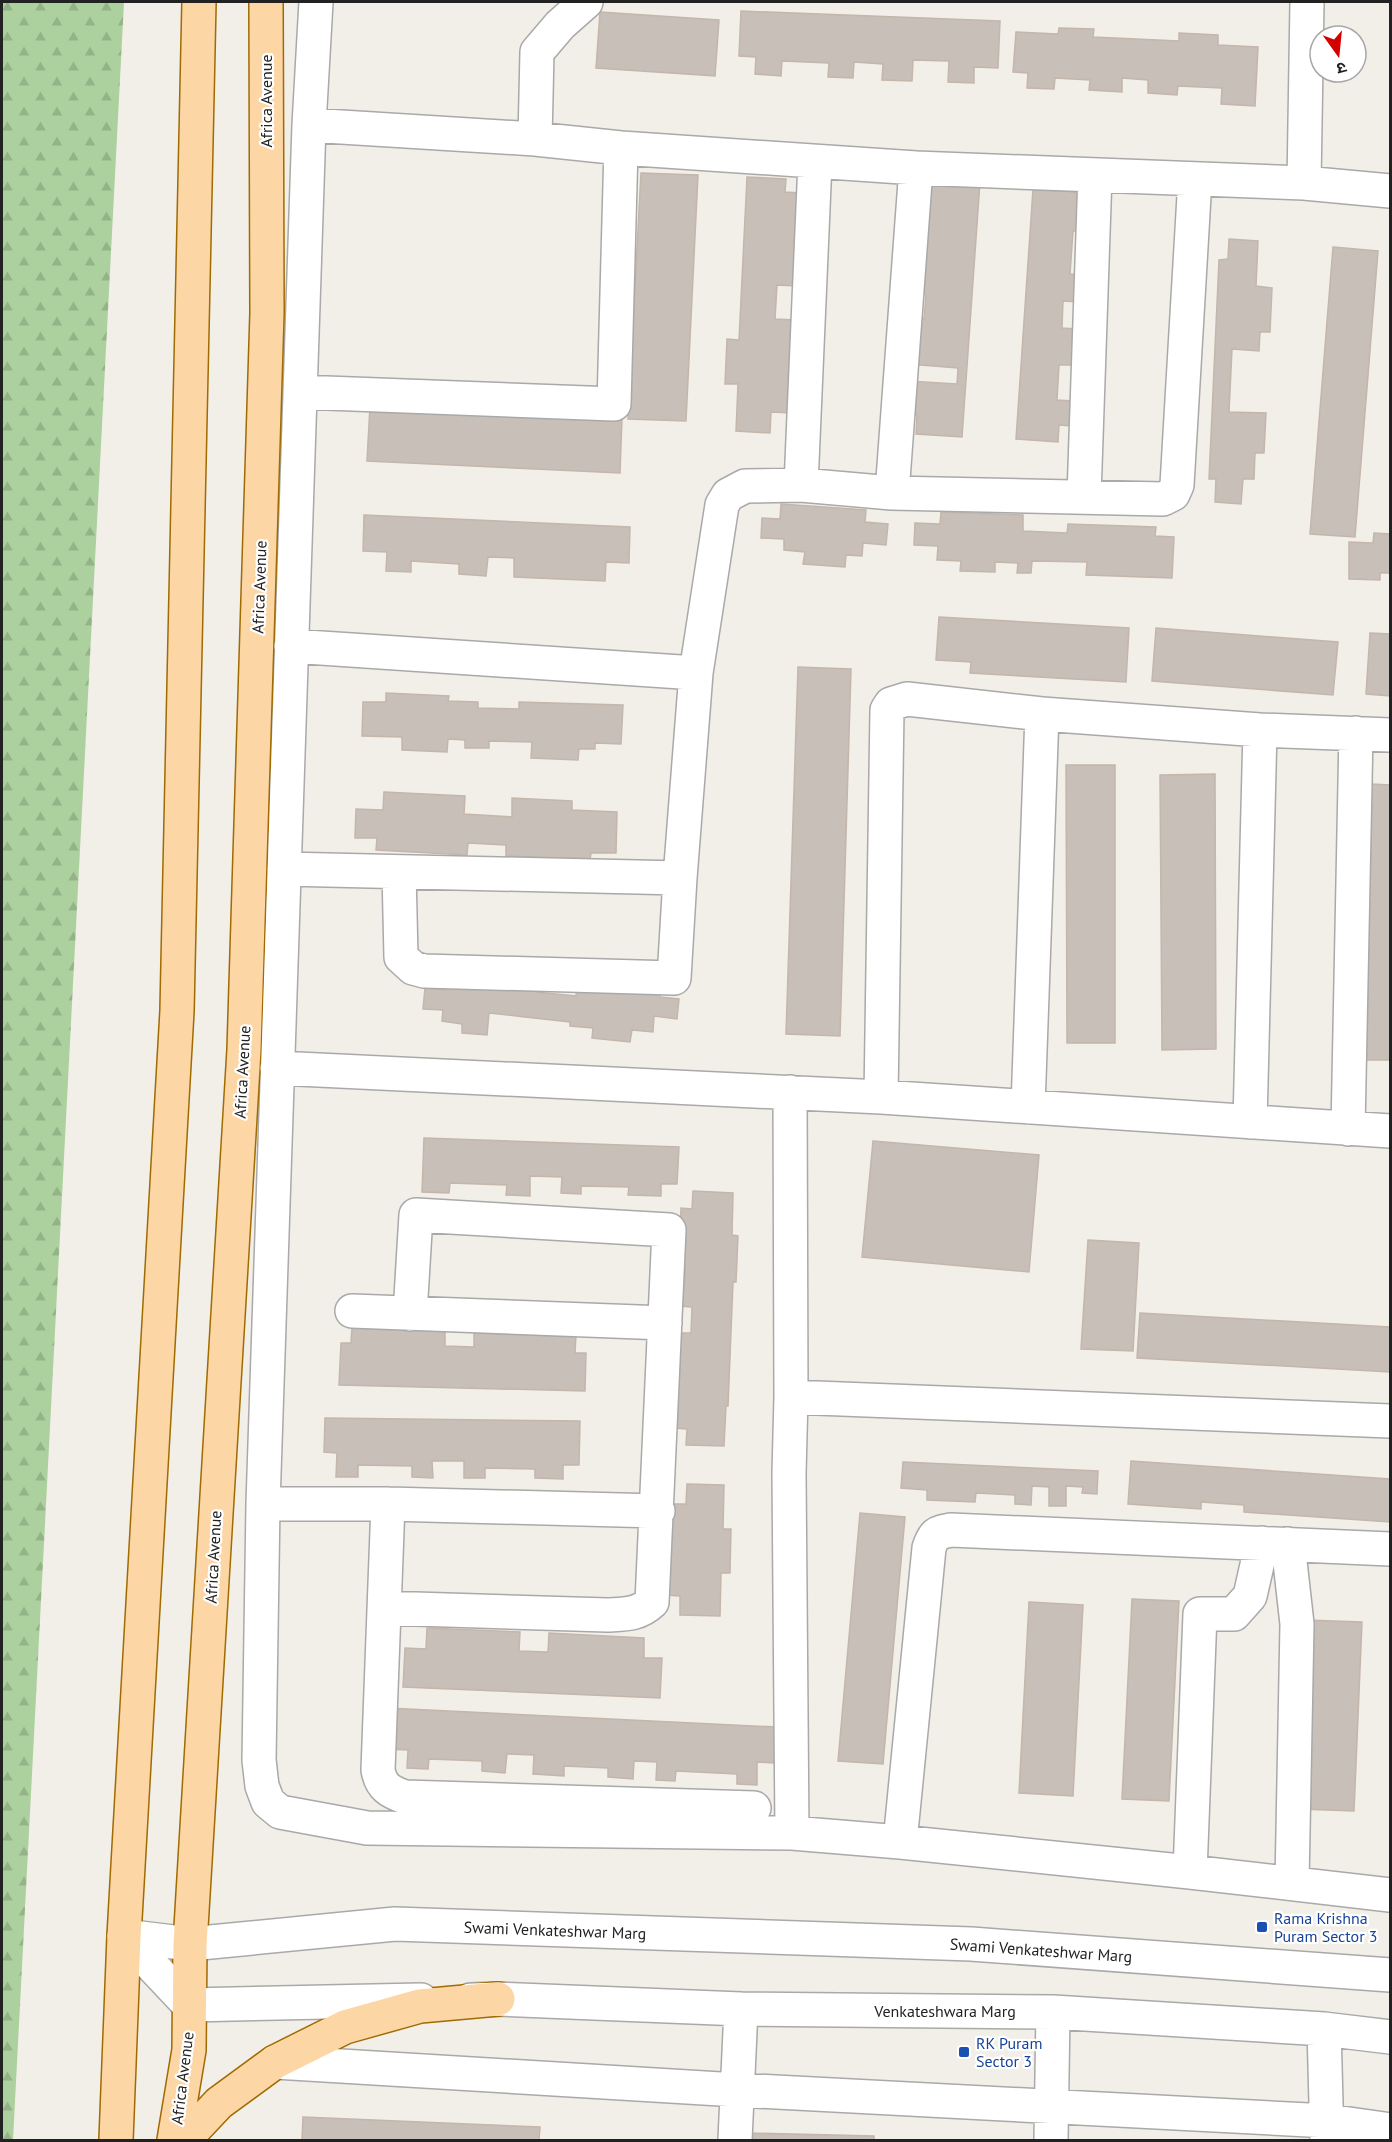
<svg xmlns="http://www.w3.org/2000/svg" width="1392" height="2142" font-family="'PT Sans','Noto Sans Devanagari',sans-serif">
<defs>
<pattern id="forest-firs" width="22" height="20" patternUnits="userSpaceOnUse" patternTransform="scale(1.5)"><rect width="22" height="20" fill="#add19e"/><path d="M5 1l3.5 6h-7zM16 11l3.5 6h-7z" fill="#95b388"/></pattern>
</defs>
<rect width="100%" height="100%" fill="#f2efe9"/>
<path fill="url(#forest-firs)" d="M2,2H124L13,2140H2Z"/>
<path fill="#c7bfb8" stroke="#c4b6ab" stroke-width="1.5" d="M741,11L1000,21L998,68L974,67V83L948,82L949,61L913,60L912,81L882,80L883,64L854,62L853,78L828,77L829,63L782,61L781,76L755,74L756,57L739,56Z
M600,12L719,20L715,76L596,68Z
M1059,28L1094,29L1093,37L1179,41V33L1218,35V45L1258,47L1255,106L1221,104L1222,88L1178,86L1177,95L1148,93V80L1122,78V92L1089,90L1090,80L1055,78L1054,89L1027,88L1028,73L1013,72L1016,32L1058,34Z
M641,173L698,175L686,421L628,419Z
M747,177L786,179L785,192L801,193L796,286L777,285L775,319L795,320L791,413L771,412L770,433L736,431L738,384H725L727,339L739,340Z
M922,178L980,182L962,437L916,434L917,415L906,414L908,381L957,384L958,368L909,364L913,318L924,319L926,294L914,293Z
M1033,189L1087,193L1084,231H1073L1070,274L1081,275L1079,302L1063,301L1062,328L1077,329L1075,365H1059L1057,400L1073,401L1071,426L1059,425L1058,442L1016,439Z
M1229,239L1258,241L1256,286L1272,288L1270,332H1260L1259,351L1232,349L1229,412L1266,413L1264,453H1255L1254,479H1243L1241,504L1215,502L1216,479H1209L1219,260L1228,259Z
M1333,247L1378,251L1355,537L1310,534Z
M370,406L622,418L620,473L367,461Z
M781,504L866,510L865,522L888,524L886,545L863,543L862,556L846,555L845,567L803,564L805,552L784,550V539L761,538L762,518L780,519Z
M941,512L1023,515V531L1067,533L1068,524L1156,527L1155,536L1174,537L1172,578L1086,575L1087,562L1032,561L1031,573H1017L1018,563L995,562V572L960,571L961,561L937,560L938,546L914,545L915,523L940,524Z
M364,515L630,527L629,563L606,562L605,581L514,577V558L488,557L486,576L459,574V564L411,561V572L386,571L387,552L363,551Z
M1374,533L1390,534V573H1380V580L1349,579V542L1373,543Z
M939,617L1129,628L1126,682L970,673L971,662L936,660Z
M1156,628L1338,642L1333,695L1152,681Z
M1370,633L1390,634V696L1366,694Z
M798,667L851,669L840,1036L786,1034Z
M386,693L449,696L448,701L478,702V708L519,709V702L623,705L621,744L595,743V749H579L578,760L531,758L532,742L489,741V748H465V740L448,739L447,752L402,750V737L362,736L363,702H386Z
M1066,765H1115V1043H1067Z
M1215,774L1216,1049L1162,1050L1160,775Z
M1371,784L1390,785V1060H1364Z
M384,792L465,796L464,814L512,817V798L572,801V810L617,812L616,853H591L590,860L506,856V845L468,843L467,855L376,850L377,838H355L356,809L383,810Z
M446,978L537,983L536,992L576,996L577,984L660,992V997L679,999L677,1019L654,1016L653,1032L632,1030L630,1042L592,1038L593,1028L570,1026V1022L489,1013L487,1035L462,1033V1024L442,1021L443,1010L423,1009L425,988L445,990Z
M424,1138L679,1147L677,1184H661V1196L628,1195L629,1187L581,1186V1194L561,1193L562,1177L530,1176V1196L506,1195L507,1185L450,1183L449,1193L422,1192Z
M873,1141L1039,1155L1029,1272L862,1257Z
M693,1191L733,1193L732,1235L738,1236L736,1282H733L728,1406H726L724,1446L686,1445L687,1429L674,1428L678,1333H691L692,1307L678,1306V1283H685V1265H679L681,1208L692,1209Z
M1088,1240L1139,1243L1133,1351L1081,1349Z
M1140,1313L1390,1327V1372L1137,1358Z
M352,1327L445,1329V1346L474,1347V1333L576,1335L575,1353H586L585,1391L339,1385L341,1343H351Z
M325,1418L580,1421L579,1465H563V1479L535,1478V1469L485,1468V1478H464V1461H432L433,1478L412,1477V1466L358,1465V1477H336L337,1453L324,1452Z
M1131,1461L1390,1479V1522L1244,1512V1505L1201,1502V1509L1128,1504Z
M903,1462L1098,1471L1097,1494L1082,1493L1083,1487L1066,1486V1506H1049V1487L1032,1486L1031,1505L1015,1504V1495L976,1493L975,1502L927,1500V1490L901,1488Z
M687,1484L724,1485L723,1529H731L730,1573H721L720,1616L680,1615V1596L665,1595L668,1504H686Z
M860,1513L905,1517L883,1764L838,1761Z
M1132,1599L1179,1601L1169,1801L1122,1799Z
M1029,1602L1083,1605L1073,1796L1019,1793Z
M1306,1620L1362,1622L1354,1811L1299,1809Z
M427,1628L520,1632L519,1651L548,1652L549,1633L644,1638V1658H662L660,1698L403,1687L405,1648L426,1649Z
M388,1708L776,1727L774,1763L757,1762V1785L737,1784V1774L676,1771L675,1781L656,1780L657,1762L634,1761L633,1779L608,1777V1768L564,1766V1776L533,1774L534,1755L507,1754L505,1773L482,1771V1761L429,1759L428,1769L407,1768L408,1750L386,1749Z
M303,2117L540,2127L539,2140H302Z
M746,2133L874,2136V2140H746Z"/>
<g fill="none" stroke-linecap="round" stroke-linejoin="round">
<g stroke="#a9a9a9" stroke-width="36">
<path id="minor" d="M316,2L309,125L263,1504L259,1760L262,1786L268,1802L280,1812L367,1828L792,1833L900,1842L1190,1872L1390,1895
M309,125L535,139L621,148L916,168L1304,183L1390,191
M535,139L537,52L560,25L586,2
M1304,183L1307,2
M300,392L614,404L621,148
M801,485L815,162
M892,493L916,168
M1084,496L1095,175
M291,646L696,673
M284,869L680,878L696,673L722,505L728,495L745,486L801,485L892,493L1163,499L1173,494L1177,485L1195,179
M399,872L401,957L413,968L424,971L674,978L680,878
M277,1068L881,1097L1390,1131
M790,1092L791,1397L789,1473L792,1833
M881,1097L887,710L891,704L907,699L1042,714L1260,730L1390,735
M1028,1107L1042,714
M1250,1122L1260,730
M1348,1129L1356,733
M352,1311L665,1323
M791,1397L1390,1421
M263,1504H388L658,1511
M388,1504L378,1770C381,1787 390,1792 405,1797L754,1808
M1288,1544L1297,1624L1292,1883
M384,1608L607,1615C625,1614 638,1615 652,1602L669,1230L416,1215L410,1314
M900,1842L929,1548C934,1533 936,1533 951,1530L1390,1549
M1190,1872L1200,1614H1234L1250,1596L1262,1543
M124,1936L189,2005L421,2000
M124,1936L190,1944L395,1924L971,1944L1390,1975
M470,2000L498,1999L741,2009L1053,2012L1324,2029L1390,2037
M1324,2029L1327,2140
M275,2062L737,2090L1328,2121L1390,2130
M735,2140L741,2009
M1051,2140L1053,2012"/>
</g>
<g stroke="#a06b00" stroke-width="36">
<path id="major" d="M116,2140L124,1936L177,1011L199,2
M174,2140L189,2050L190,1944L244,1050L267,313L266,2
M184,2140L219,2103L275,2062L345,2027L420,2006L498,1999"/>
</g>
<use href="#minor" stroke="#fff" stroke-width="33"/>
<use href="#major" stroke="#fcd6a4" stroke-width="33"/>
</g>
<g fill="#1a4fb4" stroke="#fff" stroke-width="2">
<rect x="1256" y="1921" width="12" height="12" rx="3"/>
<rect x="958" y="2046" width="12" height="12" rx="3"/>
</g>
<g text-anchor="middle" stroke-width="4.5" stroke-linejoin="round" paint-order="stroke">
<g font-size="16" fill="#222" stroke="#fff">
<text transform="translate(266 101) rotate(-90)" y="6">Africa Avenue</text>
<text transform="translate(259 587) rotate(-88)" y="6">Africa Avenue</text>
<text transform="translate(242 1072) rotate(-87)" y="6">Africa Avenue</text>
<text transform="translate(213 1557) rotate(-87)" y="6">Africa Avenue</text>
<text transform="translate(555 1930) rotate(2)" y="6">Swami Venkateshwar Marg</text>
<text transform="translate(1041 1950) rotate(4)" y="6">Swami Venkateshwar Marg</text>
<text x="945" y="2017">Venkateshwara Marg</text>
<text transform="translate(182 2078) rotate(-83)" y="6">Africa Avenue</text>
</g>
<g font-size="16" fill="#164399" stroke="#fff" text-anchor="start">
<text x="1274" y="1924">Rama Krishna<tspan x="1274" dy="18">Puram Sector 3</tspan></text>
<text x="976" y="2049">RK Puram<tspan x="976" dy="18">Sector 3</tspan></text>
</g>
</g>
<rect width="1392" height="2142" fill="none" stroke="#222222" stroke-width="6"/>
<g transform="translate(1338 54) rotate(165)"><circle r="28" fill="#ffffff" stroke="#a7a7a7" stroke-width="1.5"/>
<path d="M0-4.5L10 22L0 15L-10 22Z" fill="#d40000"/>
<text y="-9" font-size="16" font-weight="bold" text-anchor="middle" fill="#222222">उ</text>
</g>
</svg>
